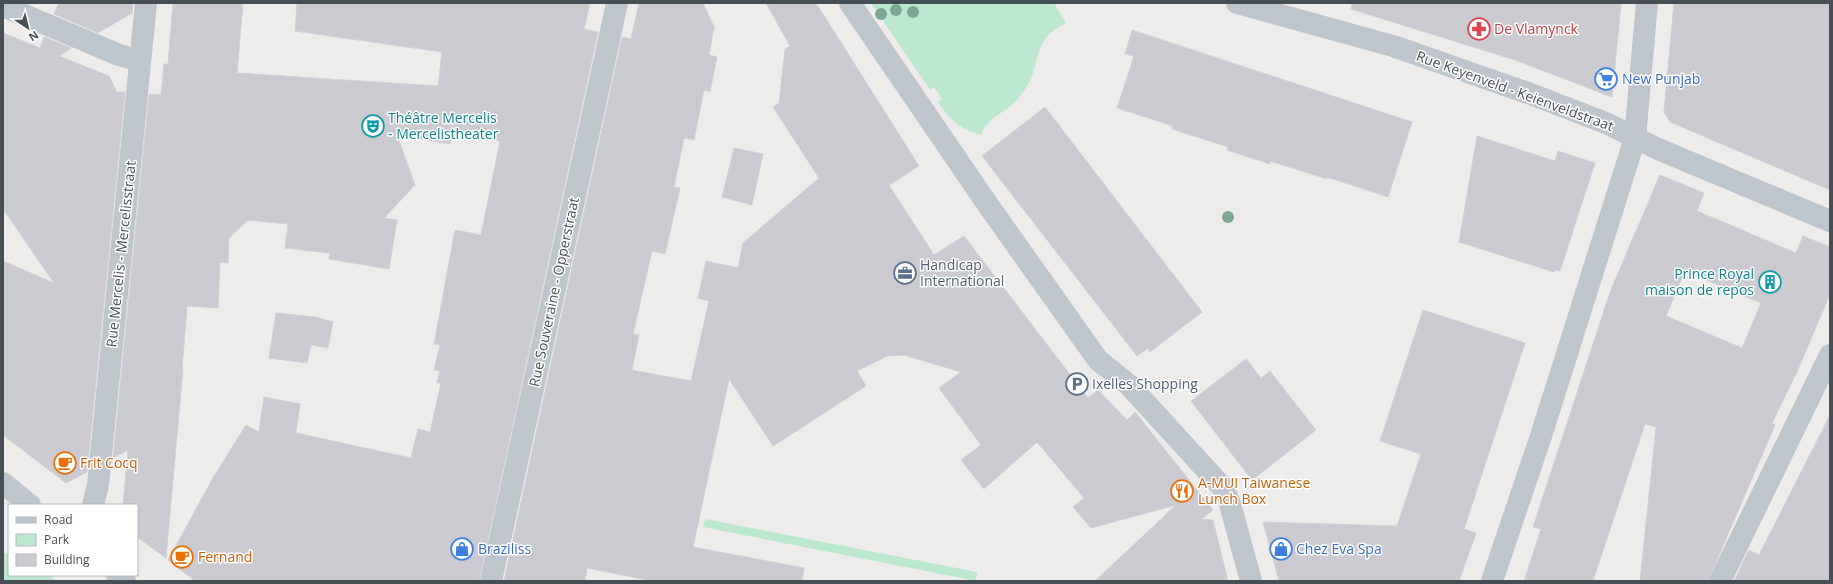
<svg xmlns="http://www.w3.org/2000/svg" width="1833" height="584" font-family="'Open Sans',sans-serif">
<rect width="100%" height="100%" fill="#eeeceb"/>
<path fill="#bde8d0" d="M871,3H1054L1066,23C1059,27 1051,31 1046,38C1039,46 1037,59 1034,70C1031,81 1025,90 1018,99C1005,114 989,115 981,135C959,128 950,121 938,102L942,99L934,87L930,90Z
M705,519L977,572L976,581L703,527Z
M9,552V575H49L57,581H3V554Z"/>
<path fill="#cacad0" stroke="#d0d2d7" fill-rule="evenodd" d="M59,3H133L132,13L98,33L54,14Z
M173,3H243L237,73L438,86L442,52L295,31L297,3H590L584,29L598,32L479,581H195L168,560L213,478L246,425L259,432L264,397L300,404L296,433L411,458L418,429L430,432L441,383H437L440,371L434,370L440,345L434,344L455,230L481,235L500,141L452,132L450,144L397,135L415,185L384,218L397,220L389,269L329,259L330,253L285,248L288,224L248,220L229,238L228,263L220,262L218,308L187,306L182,370L183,369L166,558L137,537V505H123L128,450L113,458L149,94L161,95L164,64H168Z
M639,3H703L714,27L709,55L717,57L710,92L704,90L694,140L684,138L674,187L680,188L665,254L652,251L633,334L639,335L632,370L691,381L709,301L698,298L706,261L738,268L743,243L819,178L773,107L779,103L785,49L790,46L766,3H816L919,166L889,185L934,255L964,236L1088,398L1098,390L1127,420L1135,412L1213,510L1201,519L1213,520L1228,581H1095L1176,505L1091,528L1073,507L1084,498L1037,442L984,489L961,460L981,445L939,388L961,372L904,355L887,356L857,371L866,386L773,446L729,379L693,547L804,568L802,581H652L587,568L585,581H504L622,37L631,39Z
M1352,3H1621L1612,97L1515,60L1351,9Z
M1674,3H1830V190L1670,122L1664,112Z
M1132,30L1412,122L1388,197L1327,177V179L1270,161V164L1227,150L1228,147L1172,129L1173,126L1117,108L1134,56L1125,54Z
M3,33L40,48L44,37L71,48L59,56L109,76L117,92H125L87,472L66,483L3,435V261L54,283L3,209Z
M1045,107L1202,312L1150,352L1148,348L1137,356L982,156Z
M1477,136L1555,161L1558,151L1595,163L1560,271L1555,270L1554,272L1459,242Z
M734,148L763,154L752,205L722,197Z
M1660,175L1704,193L1697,211L1796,253L1803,236L1830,247V294L1797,372L1772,423L1775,425L1708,581H1640L1656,427L1645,424L1593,581H1524L1541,529L1533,527L1610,292ZM1685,271L1761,303L1742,348L1666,316Z
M1423,310L1525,343L1464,529L1476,533L1459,581H1279L1263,522L1397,526L1421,454L1380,441Z
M276,313L315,317L333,322L328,348L311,345L307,363L269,358Z
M1246,359L1261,378L1270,371L1316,430L1252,480L1191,401Z
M1830,415V581H1734L1749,550L1759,555Z"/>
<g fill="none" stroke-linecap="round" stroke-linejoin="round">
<path stroke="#bec5cc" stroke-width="22" d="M850,3L988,205L1098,360L1129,385L1224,489L1230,504L1251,581
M1237,3L1393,46L1528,93L1606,123L1658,149L1830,221
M3,6L119,55L140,61
M3,483L30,505
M93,505L98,485L146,3
M117,575L125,581
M491,581L617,3
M1492,581L1541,436L1635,138L1647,3
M1720,581L1830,355"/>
</g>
<g fill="#7da793">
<circle cx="896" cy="10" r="6"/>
<circle cx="913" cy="12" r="6"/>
<circle cx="881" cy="14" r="6"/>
<circle cx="1228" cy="217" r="6"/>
</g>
<defs>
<g id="pharmacy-ring" transform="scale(1.15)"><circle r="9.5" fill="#fff" stroke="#e0444e" stroke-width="1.5"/><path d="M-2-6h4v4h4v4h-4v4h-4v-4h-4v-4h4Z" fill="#e0444e"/></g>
<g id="supermarket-ring" transform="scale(1.15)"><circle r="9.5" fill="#fff" stroke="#3f7fe0" stroke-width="1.5"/><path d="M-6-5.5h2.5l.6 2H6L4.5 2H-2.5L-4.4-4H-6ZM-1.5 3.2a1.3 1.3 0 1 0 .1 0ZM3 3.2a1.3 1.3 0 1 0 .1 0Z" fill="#3f7fe0"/></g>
<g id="theatre-ring" transform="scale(1.15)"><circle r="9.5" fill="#fff" stroke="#0f9aa8" stroke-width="1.5"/><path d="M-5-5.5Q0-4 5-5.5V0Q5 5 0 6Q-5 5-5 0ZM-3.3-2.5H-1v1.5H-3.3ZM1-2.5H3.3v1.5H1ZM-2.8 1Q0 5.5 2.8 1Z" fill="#0f9aa8"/></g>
<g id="office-ring" transform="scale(1.15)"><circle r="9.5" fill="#fff" stroke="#5c6f8a" stroke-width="1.5"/><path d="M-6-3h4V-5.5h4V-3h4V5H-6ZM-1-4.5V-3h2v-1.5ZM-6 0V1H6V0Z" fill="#5c6f8a"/></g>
<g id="building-ring" transform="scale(1.15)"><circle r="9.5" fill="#fff" stroke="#0f9aa8" stroke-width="1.5"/><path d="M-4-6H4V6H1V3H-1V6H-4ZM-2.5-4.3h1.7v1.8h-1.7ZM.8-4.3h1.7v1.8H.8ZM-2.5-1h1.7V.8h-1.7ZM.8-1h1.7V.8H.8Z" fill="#0f9aa8"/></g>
<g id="parking-ring" transform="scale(1.15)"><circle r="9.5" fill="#fff" stroke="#5c6f8a" stroke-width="1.5"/><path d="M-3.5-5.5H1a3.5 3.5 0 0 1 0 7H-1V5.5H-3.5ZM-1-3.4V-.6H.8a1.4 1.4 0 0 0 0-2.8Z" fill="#5c6f8a"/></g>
<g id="cafe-ring" transform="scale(1.15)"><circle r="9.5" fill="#fff" stroke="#e8710a" stroke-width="1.5"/><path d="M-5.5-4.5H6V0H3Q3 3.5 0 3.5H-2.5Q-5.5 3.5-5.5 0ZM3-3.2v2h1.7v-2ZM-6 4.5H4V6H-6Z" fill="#e8710a"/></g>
<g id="restaurant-ring" transform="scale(1.15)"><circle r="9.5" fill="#fff" stroke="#e8710a" stroke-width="1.5"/><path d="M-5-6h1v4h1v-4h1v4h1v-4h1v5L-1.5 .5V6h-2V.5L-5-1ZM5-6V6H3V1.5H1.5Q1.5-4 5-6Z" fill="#e8710a"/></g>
<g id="shop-ring" transform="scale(1.15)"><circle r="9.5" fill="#fff" stroke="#3f7fe0" stroke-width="1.5"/><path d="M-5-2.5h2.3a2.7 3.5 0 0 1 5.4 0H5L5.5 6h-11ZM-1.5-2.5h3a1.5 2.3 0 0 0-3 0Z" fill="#3f7fe0"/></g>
</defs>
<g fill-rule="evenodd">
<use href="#pharmacy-ring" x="1479" y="29"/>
<use href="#supermarket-ring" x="1606" y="79"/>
<use href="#theatre-ring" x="373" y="126"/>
<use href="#office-ring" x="905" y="273"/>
<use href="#building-ring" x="1770" y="282"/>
<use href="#parking-ring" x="1077" y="384"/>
<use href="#cafe-ring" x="65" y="463"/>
<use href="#restaurant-ring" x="1182" y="491"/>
<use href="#shop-ring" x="462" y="549"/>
<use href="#shop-ring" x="1281" y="549"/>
<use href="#cafe-ring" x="182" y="557"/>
</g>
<g text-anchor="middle" stroke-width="3" stroke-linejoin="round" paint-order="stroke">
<g font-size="14" fill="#be3a42" stroke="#fff" text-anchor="start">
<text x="1494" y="34">De Vlamynck</text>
</g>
<g font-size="14" fill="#366cbe" stroke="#fff" text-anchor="start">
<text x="1622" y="84">New Punjab</text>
<text x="478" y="554">Braziliss</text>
<text x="1296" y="554">Chez Eva Spa</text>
</g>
<g font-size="14" fill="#464e56" stroke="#fff">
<text transform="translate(1515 91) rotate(20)" y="5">Rue Keyenveld - Keienveldstraat</text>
<text transform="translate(121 254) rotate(-84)" y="5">Rue Mercelis - Mercelisstraat</text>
<text transform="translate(554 292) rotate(-78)" y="5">Rue Souveraine - Opperstraat</text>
</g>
<g font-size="14" fill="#0d838f" stroke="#fff" text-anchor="start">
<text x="388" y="123">Théâtre Mercelis<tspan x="388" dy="16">- Mercelistheater</tspan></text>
<text x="1754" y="279" text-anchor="end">Prince Royal<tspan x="1754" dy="16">maison de repos</tspan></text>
</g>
<g font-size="14" fill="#4e5e75" stroke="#fff" text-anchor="start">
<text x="920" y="270">Handicap<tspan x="920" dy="16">International</tspan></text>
<text x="1092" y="389">Ixelles Shopping</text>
</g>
<g font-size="14" fill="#c56008" stroke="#fff" text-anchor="start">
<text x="80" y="468">Frit Cocq</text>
<text x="1198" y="488">A-MUI Taiwanese<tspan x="1198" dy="16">Lunch Box</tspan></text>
<text x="198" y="562">Fernand</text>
</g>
</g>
<rect width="1833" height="584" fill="none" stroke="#464e56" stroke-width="8"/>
<rect x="8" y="504" width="130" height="72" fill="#ffffff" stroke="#b5b8bb"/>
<rect x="16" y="517" width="20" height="6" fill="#bec5cc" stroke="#b5b8bb"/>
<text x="44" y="524" font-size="12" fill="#464e56">Road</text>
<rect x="16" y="534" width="20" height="12" fill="#bde8d0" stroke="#b5b8bb"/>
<text x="44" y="544" font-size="12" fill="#464e56">Park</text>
<rect x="16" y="554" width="20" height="12" fill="#cacad0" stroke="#b5b8bb"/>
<text x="44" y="564" font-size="12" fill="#464e56">Building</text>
<g transform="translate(28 28) rotate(145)" stroke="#ffffff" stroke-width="3" paint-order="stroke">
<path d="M0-3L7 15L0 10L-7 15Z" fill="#464e56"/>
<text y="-6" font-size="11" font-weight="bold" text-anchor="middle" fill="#464e56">N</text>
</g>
</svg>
